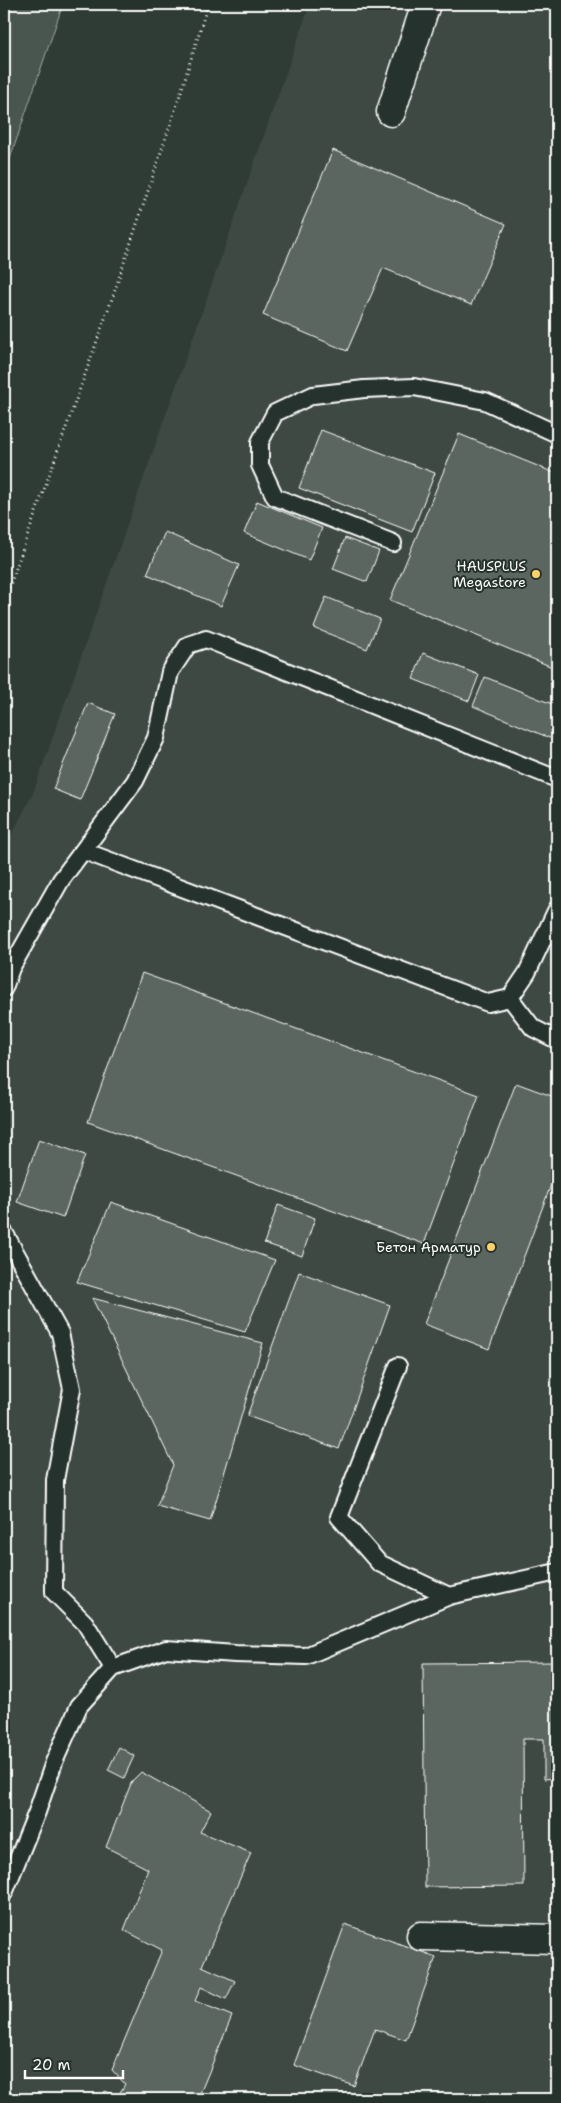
<svg xmlns="http://www.w3.org/2000/svg" width="561" height="2103" font-family="'Shantell Sans',sans-serif">
<rect width="100%" height="100%" fill="#2f3b35"/>
<filter id="ink" filterUnits="userSpaceOnUse"><feTurbulence type="fractalNoise" baseFrequency=".02" numOctaves="2"/><feDisplacementMap in="SourceGraphic" scale="10" xChannelSelector="R" yChannelSelector="G"/><feConvolveMatrix kernelMatrix="1 2 1 2 8 2 1 2 1" color-interpolation-filters="sRGB"/></filter>
<g filter="url(#ink)">
<path fill="#3c4842" d="M310,4H557V2099H4V849L33,793Z"/>
<path fill="#4a544f" stroke="#a4aaa7" d="M4,4H63L4,176Z"/>
<path fill="#5b6661" stroke="#fff" d="M333,150L506,224L471,305L383,268L347,351L263,315Z
M321,430L435,473L412,532L299,488Z
M459,434L557,474V669L390,600Z
M257,501L322,528L309,560L244,533Z
M165,532L239,565L221,606L147,574Z
M345,538L379,551L367,582L333,569Z
M326,597L380,619L367,649L314,628Z
M423,653L479,675L469,701L413,679Z
M485,677L557,706V741L473,706Z
M88,703L115,714L80,800L53,789Z
M142,973L479,1095L424,1244L88,1122Z
M516,1083L557,1098V1169L489,1349L424,1324Z
M39,1139L85,1155L63,1218L17,1202Z
M111,1202L275,1260L245,1332L77,1282Z
M278,1205L315,1218L302,1256L264,1243Z
M299,1272L390,1305L339,1449L247,1416Z
M92,1298L263,1343L210,1521L157,1506L173,1465Z
M557,1662V1778L544,1779V1739H523L524,1886L425,1887L423,1663Z
M119,1747L134,1756L124,1778L108,1770Z
M141,1772L211,1811L200,1832L251,1853L202,1966L235,1981L226,1999L201,1987L195,2001L232,2016L199,2096L194,2099H101L105,2091L118,2096L125,2084L112,2070L162,1950L124,1930L148,1869L106,1847L132,1781Z
M345,1924L436,1957L406,2040L375,2029L354,2086L294,2065Z"/>
<g fill="none" stroke-linecap="round" stroke-linejoin="round">
<g stroke="#fff" stroke-width="20">
<path id="lane" d="M393,543L275,497L260,465V442L275,413L313,395L364,389L414,387L485,401L557,434
M84,851L488,1003L510,998L527,973L557,909
M4,988L11,968L61,880L135,781L156,738L170,672L188,645L206,639L557,779
M510,998L533,1028L557,1040
M4,1232L60,1333L72,1389L55,1480L54,1592L85,1623L113,1668
M398,1366L339,1517L379,1563L449,1596
M4,1893L37,1812L54,1762L79,1706L113,1668L166,1649L235,1654L306,1656L449,1596L557,1572"/>
</g>
<g stroke="#fff" stroke-width="31">
<path id="street" d="M391,112L426,4
M421,1936L557,1939"/>
</g>
<path stroke="#fff" stroke-width="3" stroke-dasharray="1 4" stroke-linecap="butt" d="M4,602L113,296L179,98L208,4"/>
<use href="#lane" stroke="#26332d" stroke-width="16"/>
<use href="#street" stroke="#26332d" stroke-width="28"/>
</g>
</g>
<g fill="#ffd166" stroke="#26332d" stroke-width="2">
<circle cx="536" cy="574" r="5"/>
<circle cx="491" cy="1247" r="5"/>
</g>
<g text-anchor="middle" stroke-width="4" stroke-linejoin="round" paint-order="stroke">
<g font-size="14" fill="#fff" stroke="#26332d" text-anchor="end">
<text x="526" y="571">HAUSPLUS<tspan x="526" dy="16">Megastore</tspan></text>
<text x="481" y="1252">Бетон Арматур</text>
</g>
</g>
<rect width="561" height="2103" fill="none" stroke="#26332d" stroke-width="20"/>
<rect x="10" y="10" width="541" height="2083" fill="none" stroke="#fff" stroke-width="2" filter="url(#ink)"/>
<path d="M25 2070v8h98v-8" fill="none" stroke="#ffffff" stroke-width="2.5"/>
<text x="32" y="2070" font-size="15" fill="#ffffff" stroke="#26332d" stroke-width="4" paint-order="stroke">20 m</text>
</svg>
